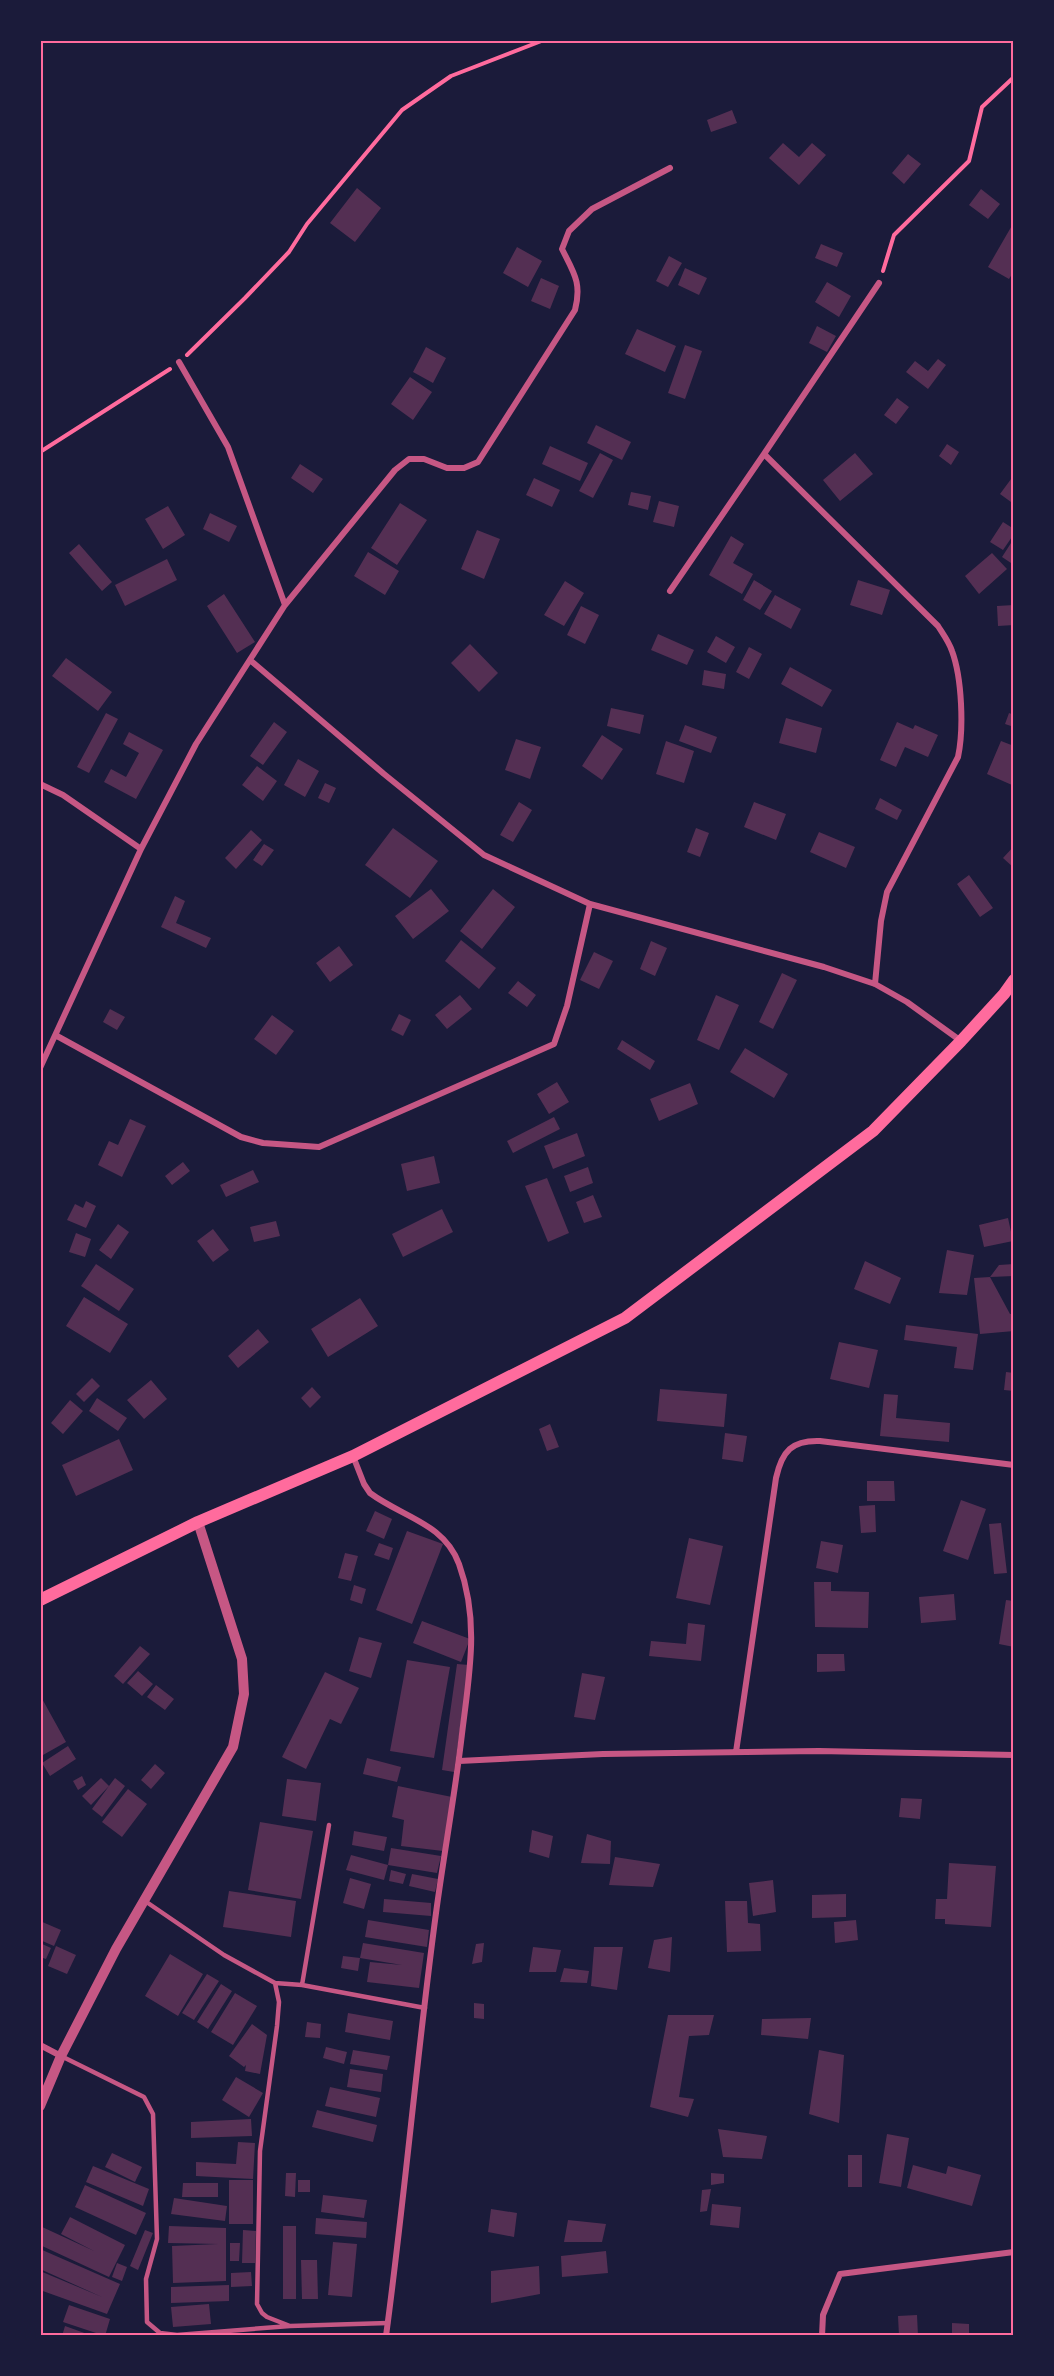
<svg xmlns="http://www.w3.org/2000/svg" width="1054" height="2376" font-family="Cabin,sans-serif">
<rect width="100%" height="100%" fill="#1b1b3a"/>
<path fill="#542f53" d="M732,110L737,123L711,132L707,120Z
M783,143L799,157L812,143L826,155L799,185L769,158Z
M908,154L921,164L904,184L892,173Z
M357,188L381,208L355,242L330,223Z
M981,189L1000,204L988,219L969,205Z
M1014,222V271L1009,279L988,267Z
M821,244L843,253L837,267L815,258Z
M517,247L542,261L528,287L503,273Z
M669,256L682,263L668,287L656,281Z
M685,268L707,278L699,295L678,285Z
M541,278L559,286L550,309L531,301Z
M827,282L851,296L839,317L815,302Z
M817,326L836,336L827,352L809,343Z
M637,329L676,346L665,372L625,354Z
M685,345L702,351L685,399L668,393Z
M426,347L446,358L433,383L413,372Z
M938,359L946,365L928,389L906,372L915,361L928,371Z
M410,377L432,392L413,420L391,404Z
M897,398L909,407L896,424L884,415Z
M596,425L631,442L622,460L587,443Z
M947,444L959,452L951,465L939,456Z
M550,446L588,463L580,481L542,464Z
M600,453L613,460L593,498L579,491Z
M855,453L873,474L840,501L823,480Z
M300,464L323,479L313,493L291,478Z
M1014,475V499L1011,502L1000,494Z
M534,478L560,490L552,507L526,495Z
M631,492L651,496L648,510L628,505Z
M659,501L679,506L674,527L653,522Z
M400,503L427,520L397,565L371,548Z
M168,506L185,535L163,549L145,519Z
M210,513L237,526L229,542L203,529Z
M1003,522L1014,529V534L1003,550L990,542Z
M477,530L500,539L484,579L461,569Z
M731,536L744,544L733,563L753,574L742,594L709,575Z
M1011,543L1014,544V565L1002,557Z
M79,544L112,582L102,591L69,553Z
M368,552L399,571L385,595L354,576Z
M992,553L1007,569L979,594L965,576Z
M167,559L177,580L125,606L115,585Z
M754,580L772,591L760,610L743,600Z
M858,580L890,590L882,615L850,605Z
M565,581L584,593L564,626L544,615Z
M224,594L255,642L237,653L207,606Z
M775,595L801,609L791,629L764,614Z
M1014,605V625L998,626L997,606Z
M581,606L599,615L585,644L567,635Z
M658,634L694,650L687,665L651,650Z
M716,636L735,647L726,663L707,652Z
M470,644L498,673L479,692L451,663Z
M749,647L762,654L749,679L736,672Z
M66,658L112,692L98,711L52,676Z
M790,667L832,690L822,707L781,684Z
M704,670L726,674L724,689L702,685Z
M611,708L644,715L640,734L607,726Z
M106,713L118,719L89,773L77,767Z
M1009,713L1014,715V727L1005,724Z
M786,718L822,728L816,753L779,743Z
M274,722L287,732L263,765L250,756Z
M897,722L913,729L915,725L938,735L928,757L905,747L896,767L880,760Z
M685,725L717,737L711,753L679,741Z
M129,732L163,750L136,799L104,782L111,769L126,777L139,753L123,744Z
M602,735L623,749L602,780L582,766Z
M516,739L541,747L530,779L505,770Z
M666,741L694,751L684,783L656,774Z
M1001,741L1014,746L1012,785L987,774Z
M298,759L319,771L305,797L284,785Z
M257,766L277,781L263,801L242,785Z
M325,783L336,788L329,803L318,798Z
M880,798L902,810L897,820L875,809Z
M519,802L532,810L513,842L500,835Z
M754,802L786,814L776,840L744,827Z
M393,828L438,861L410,898L365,865Z
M696,828L709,833L700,857L687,852Z
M251,830L262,840L236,869L225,858Z
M819,832L855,847L846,868L810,852Z
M264,844L274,850L262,866L253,860Z
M1014,846V868L1003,858Z
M969,875L993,908L980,917L957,884Z
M431,889L449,911L413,939L395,916Z
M493,889L515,907L482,949L460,931Z
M175,896L185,901L176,923L211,938L206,948L161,927Z
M461,940L496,968L479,989L445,961Z
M651,941L667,948L655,976L640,969Z
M339,946L353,965L330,982L316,963Z
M594,952L613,961L599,989L580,980Z
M782,973L797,980L773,1029L759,1022Z
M518,981L536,995L527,1007L508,993Z
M460,995L472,1009L447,1029L435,1015Z
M716,995L739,1005L719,1050L697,1040Z
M110,1009L125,1017L117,1030L103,1022Z
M399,1014L411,1020L403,1036L391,1030Z
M272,1015L294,1031L276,1055L254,1039Z
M622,1040L655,1061L650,1070L617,1049Z
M745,1048L788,1074L774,1098L730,1072Z
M557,1082L569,1102L549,1114L537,1094Z
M690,1083L698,1104L659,1121L650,1099Z
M554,1117L560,1129L513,1153L507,1141Z
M130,1119L146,1126L122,1177L98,1165L109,1141L118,1145Z
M577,1133L585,1156L553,1169L544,1146Z
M434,1156L440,1183L407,1191L401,1164Z
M183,1162L190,1171L172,1185L165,1176Z
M588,1167L593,1183L570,1192L564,1176Z
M253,1170L259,1182L226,1197L220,1185Z
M547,1178L569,1233L548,1242L525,1186Z
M593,1195L602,1217L584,1223L576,1202Z
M86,1201L96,1206L86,1228L67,1220L75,1204L83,1208Z
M442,1209L453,1232L403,1257L392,1234Z
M1008,1218L1013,1241L984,1247L979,1225Z
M276,1221L280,1236L254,1242L250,1227Z
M118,1224L129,1232L111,1259L99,1250Z
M213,1229L229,1250L213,1262L197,1241Z
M76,1233L91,1239L85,1257L69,1252Z
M947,1250L974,1255L967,1295L939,1293Z
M865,1261L901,1278L890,1304L854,1289Z
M96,1264L134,1289L119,1311L81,1286Z
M1014,1264V1276L990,1277L999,1265Z
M990,1277L1010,1314H1014V1331L980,1334L974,1278Z
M84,1297L128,1324L110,1353L66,1326Z
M360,1298L378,1326L328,1357L311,1329Z
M906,1325L978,1334L973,1370L954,1368L957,1347L904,1340Z
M258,1329L269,1342L238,1368L228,1356Z
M839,1342L878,1350L869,1388L830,1379Z
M1006,1372L1014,1373V1391L1004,1390Z
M92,1378L100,1386L84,1402L76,1394Z
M151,1380L167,1399L144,1419L127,1400Z
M312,1387L321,1397L310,1408L301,1398Z
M660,1389L727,1394L724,1427L657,1421Z
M884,1394L898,1395L896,1418L950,1423L949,1442L880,1436Z
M97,1398L127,1418L118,1431L89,1411Z
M70,1400L83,1411L63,1434L51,1423Z
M550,1424L559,1447L547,1451L539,1429Z
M725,1433L747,1436L743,1462L722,1459Z
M119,1439L133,1470L76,1496L62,1465Z
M867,1481H894L895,1501H867Z
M961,1500L986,1509L968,1560L943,1551Z
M875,1505L876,1532L861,1533L859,1506Z
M375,1511L392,1519L384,1539L366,1531Z
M1001,1523L1007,1573L994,1574L989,1524Z
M407,1531L443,1544L412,1624L376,1610Z
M689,1538L723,1546L710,1605L676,1598Z
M821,1541L843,1545L838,1573L816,1568Z
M379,1543L393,1548L389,1560L374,1555Z
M345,1553L358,1556L351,1581L338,1578Z
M814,1582H831V1591L869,1592L868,1628L815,1627Z
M354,1585L366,1589L362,1604L350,1600Z
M954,1594L956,1620L921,1623L919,1597Z
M1006,1600L1014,1601V1647L999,1644Z
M422,1621L470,1639L461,1662L413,1643Z
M688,1623L705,1625L701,1661L649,1656L651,1641L686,1644Z
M359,1637L382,1643L371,1678L349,1671Z
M140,1646L150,1654L123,1684L114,1676Z
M817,1654H844L845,1671L817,1672Z
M407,1660L450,1667L434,1758L390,1751Z
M457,1664L469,1665L454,1772L442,1770Z
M138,1671L153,1684L142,1696L127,1683Z
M325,1672L359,1688L341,1724L330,1719L306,1769L282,1757Z
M582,1673L605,1677L595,1720L574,1717Z
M156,1685L174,1699L165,1710L147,1697Z
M40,1695L66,1742L43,1755L40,1751Z
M68,1746L76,1759L50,1776L42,1763Z
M367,1758L401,1767L397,1782L363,1774Z
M155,1764L165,1773L151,1789L141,1780Z
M82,1776L86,1785L78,1790L73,1781Z
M101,1778L109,1786L115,1778L125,1786L102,1817L92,1809L109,1786L91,1805L82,1796Z
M287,1779L321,1783L316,1821L282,1816Z
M398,1786L452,1797L443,1851L401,1846L404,1820L392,1817Z
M128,1789L147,1804L122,1837L102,1822Z
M901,1798L922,1799L920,1819L899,1817Z
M260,1822L313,1831L301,1899L248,1890Z
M532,1830L553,1836L549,1858L529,1852Z
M354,1831L387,1837L384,1851L352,1845Z
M587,1834L611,1841L610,1864L581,1863Z
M391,1848L441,1856L437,1873L388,1865Z
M351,1855L388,1865L384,1880L346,1870Z
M615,1857L660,1864L653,1887L609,1885Z
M949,1863L996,1866L991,1927L945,1924V1919H935L936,1899H947Z
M391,1870L406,1874L403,1884L389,1881Z
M412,1874L438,1879L435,1892L409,1886Z
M350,1878L371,1884L364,1909L343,1903Z
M773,1880L776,1912L753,1916L749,1883Z
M229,1891L296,1901L291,1937L223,1927Z
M846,1894V1917L812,1918V1895Z
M384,1899L431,1903V1916L383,1912Z
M725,1901H747L748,1923L760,1924L761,1951L727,1952Z
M368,1920L429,1930L427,1947L365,1937Z
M856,1920L858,1940L835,1943L834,1922Z
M40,1921L61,1930L54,1946L40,1940Z
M672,1937L670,1972L648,1968L654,1940Z
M40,1943L51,1948L46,1959L40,1957Z
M363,1943L424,1953L419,1988L367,1982L370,1962L402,1965L360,1958Z
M484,1943L482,1962L472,1964L476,1944Z
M56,1946L76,1955L67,1974L48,1966Z
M533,1947L561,1950L556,1972H529Z
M594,1947H623L617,1990L591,1986Z
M170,1954L203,1974L178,2016L145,1996Z
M343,1956L360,1958L358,1971L341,1968Z
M564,1968L589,1971L587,1983L560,1982Z
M207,1974L219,1981L194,2020L182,2013Z
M221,1984L232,1991L208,2029L197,2022Z
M235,1993L257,2006L233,2045L211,2032Z
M474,2003L484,2004V2019L474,2018Z
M348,2013L393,2021L390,2040L345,2032Z
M668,2015H714L709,2035L689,2036L679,2097L694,2099L688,2117L650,2107Z
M811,2018L808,2039L761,2035L762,2019Z
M307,2022L321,2024L320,2038L305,2037Z
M252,2024L267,2035L260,2074L245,2071L246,2065L244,2067L229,2056Z
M326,2047L347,2052L344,2064L323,2058Z
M353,2050L390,2056L387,2070L350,2064Z
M819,2050L844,2055L839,2123L809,2114Z
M350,2069L383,2074L381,2092L347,2087Z
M236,2077L263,2093L249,2117L222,2100Z
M330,2087L380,2098L376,2117L325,2106Z
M317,2110L377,2125L373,2142L312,2127Z
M251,2119L252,2136L191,2138V2122Z
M718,2129L767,2136L762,2159L723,2157Z
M887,2134L909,2138L901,2187L879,2183Z
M238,2142L255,2143L253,2179L196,2176V2162L236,2164Z
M112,2153L142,2167L135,2182L105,2167Z
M848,2155H862V2187H848Z
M913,2165L946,2174L948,2166L981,2175L972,2206L907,2188Z
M93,2166L149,2189L143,2206L86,2182Z
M286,2173H296L295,2197L285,2196Z
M711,2173L724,2174V2183L711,2185Z
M229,2180H253V2224H229Z
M298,2180H310V2192H298Z
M183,2183H218V2197H182Z
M85,2185L146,2213L136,2235L75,2207Z
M711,2189L707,2211L700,2212L702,2190Z
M323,2195L367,2200L364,2218L321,2212Z
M174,2198L227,2206L225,2221L171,2214Z
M712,2204L741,2207L739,2228L710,2225Z
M491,2209L517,2213L514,2237L488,2232Z
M70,2217L125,2245L109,2277L40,2245V2226L94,2251L61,2234Z
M316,2218L367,2222L366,2238L315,2234Z
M568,2220L606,2224L602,2242H564Z
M169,2226L226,2228V2281L173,2283L172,2246L218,2244L168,2243Z
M283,2226H296V2299H283Z
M145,2230L153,2233L138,2270L130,2266Z
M243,2230L256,2231L255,2263H242Z
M333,2242L357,2244L352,2297L328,2295Z
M230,2243H240L239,2261H230Z
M40,2249L120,2284L107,2314L40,2290L42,2281L40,2280V2271L102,2297L40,2269Z
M606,2251L608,2273L562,2277L561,2256Z
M301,2260H317L318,2299H302Z
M117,2263L127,2267L122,2281L112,2277Z
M539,2266L540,2294L491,2303V2271Z
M251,2272L252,2286L231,2287V2273Z
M229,2285V2301L171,2303V2287Z
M209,2304L211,2324L173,2327L171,2307Z
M69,2305L110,2319L105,2336L63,2322Z
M917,2315L918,2336H899L898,2316Z
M952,2323L969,2324V2336H952Z
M65,2326L90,2335V2336H62Z"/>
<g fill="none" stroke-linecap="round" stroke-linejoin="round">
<path stroke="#ff6b9d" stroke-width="4" d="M883,271L894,235L969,161L982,107L1014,77
M187,355L245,298L289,252L307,224L402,110L451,76L544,40
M40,452L170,369"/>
<path stroke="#c65784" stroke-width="4.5" d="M145,1901L224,1955L275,1983L302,1985L425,2008
M275,1983L279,2002L277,2026L260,2151L257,2304L262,2313L267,2317L290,2326L388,2323
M302,1985L329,1825
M61,2056L144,2097L153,2114L157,2239L146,2279L147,2322L160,2333L177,2335L290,2326"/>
<path stroke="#c65784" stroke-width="6" d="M670,591L764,454
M285,605L395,470L409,459H424L447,468H464L478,462L575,310C582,283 574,273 562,249L569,231L592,209L670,168
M250,660L384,774L484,855L590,904L824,967L875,984L907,1002L961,1041
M40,784L63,795L141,849
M875,984L881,921L887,892L958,757C964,729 962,678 952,651C949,642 943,634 938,626L764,454L879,283
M57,1036L241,1137L263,1143L319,1147L554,1044L567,1006L590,904
M40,1068L141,849L196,744L285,605L228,447L179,362
M353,1456L364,1484L370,1493C402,1517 444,1523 459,1564C480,1622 469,1675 462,1734C455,1794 444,1853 436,1913C417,2054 405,2195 386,2336
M736,1752L776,1478C782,1451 792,1440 820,1441L1014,1465
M459,1761L603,1754L819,1751L1014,1755
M40,2045L61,2056
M822,2336L823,2315L840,2274L1014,2252"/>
<path stroke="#c65784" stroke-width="10" d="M40,2106L61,2056L116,1949L233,1747L244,1694L242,1659L198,1522"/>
<path stroke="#ff6b9d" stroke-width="12" d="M40,1600L198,1522L353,1456L625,1318L873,1131L961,1041L1004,994L1014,980"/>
</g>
<rect width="1054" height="2376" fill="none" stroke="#1b1b3a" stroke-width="84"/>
<rect x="42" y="42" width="970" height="2292" fill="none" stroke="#ff6b9d" stroke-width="2"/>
</svg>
